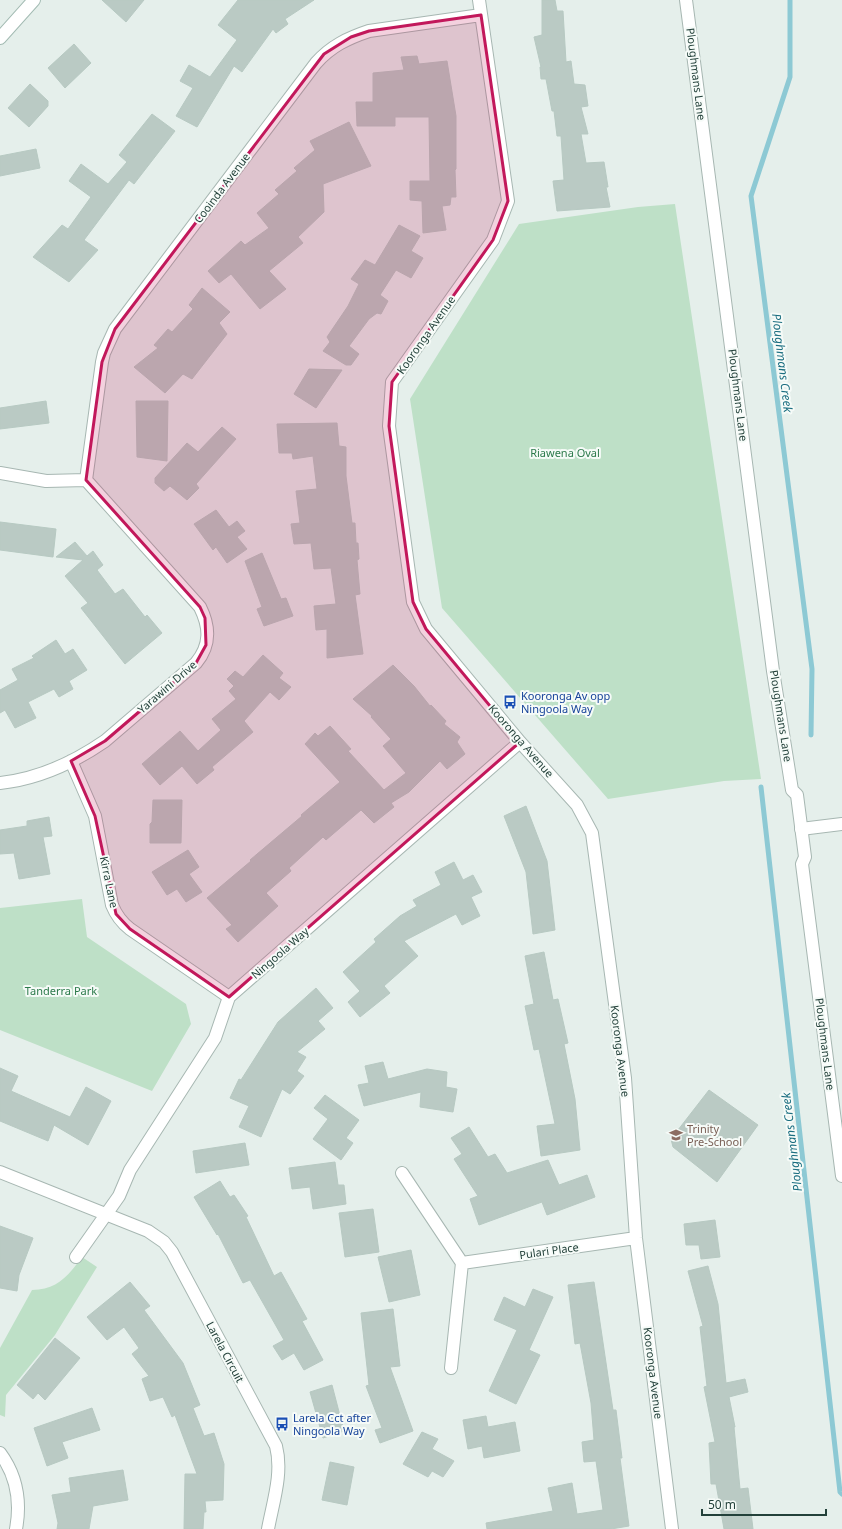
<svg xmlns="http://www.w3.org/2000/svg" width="842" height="1529" font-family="'Noto Sans',sans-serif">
<rect width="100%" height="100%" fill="#e5efeb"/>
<path fill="#bee0c7" d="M675,204L761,779L724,781L608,799L442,608L410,399L519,224L638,207Z
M82,899L87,937L186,1004L191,1024L152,1091L0,1030V908Z
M82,1257L97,1267L55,1335L6,1395L5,1417L0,1415V1348L32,1290C57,1290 69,1275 82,1257Z"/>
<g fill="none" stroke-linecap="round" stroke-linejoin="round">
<path stroke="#8dc9d4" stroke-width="5" d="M790,0V77L751,196L812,669L811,735
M761,787L840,1492L842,1494"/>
</g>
<path fill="#bacac4" stroke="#b7c9c2" d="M102,0H144L126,22Z
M238,0H314L285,19L288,24L276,33L273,29L242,72L234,66L197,127L176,116L193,88L180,81L189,65L210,77L237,40L218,25Z
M542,0H555L557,11H563L566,62L571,61L574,84L585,85L588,106L581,107L588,134H581L586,163L604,162L608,187H606L610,207L557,211L553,181L564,180L561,136H557L554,111H552L546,79H541L540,67H541L534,37L542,35Z
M74,44L91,63L65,88L48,68Z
M417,56L419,64L447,61L456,116V169L455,170L456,197H451L450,205L442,206L446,230L423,233L422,201L410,200V181H430L429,117H395V126H357L356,102H373V73L404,70L401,57Z
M30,84L48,101V106L29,127L8,108Z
M152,114L175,131L134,184L129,180L84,240L98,250L69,282L33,257L62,225L68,229L91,197L69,181L81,164L108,184L127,162L119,155Z
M349,122L371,166L323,184L324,212L298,237L303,243L269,271L286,289L260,309L231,274L219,283L208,271L241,241L245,245L269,228L257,213L279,194L275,190L297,171L294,168L315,150L310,141Z
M36,149L40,168L0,176V156Z
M399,225L420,236L411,251L423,258L411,278L396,270L380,295L388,301L381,314L377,313L369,319L349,346L359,354L351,365H346L323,351L330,342L327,337L348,306L359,284L351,279L365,260L375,265Z
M202,288L230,312L219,323L227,334L192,379L183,374L165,393L134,367L158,348L154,345L168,329L172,332L193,309L189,305Z
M309,369L342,370L316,408L294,394Z
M46,401L49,423L0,429V408Z
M136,401H168L167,461L137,457Z
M337,423L339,446L346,447V476L352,523H355L356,543H358L359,559L357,560L360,594L355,595L363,654L327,658V629L316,630L314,606L336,604L331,568L314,569L311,543L294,544L291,524L300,523L296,491L317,489L313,456L293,459L292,453H279L277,424Z
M222,427L236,439L196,484L199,488L187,500L170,486L164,491L155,483V478L187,443L198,452Z
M216,510L229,527L237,521L245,531L237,537L247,549L227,563L216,547L213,550L194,524Z
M0,522L56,529L53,557L0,550Z
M75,542L87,556L93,551L103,565L97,570L115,594L123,589L145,617L147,615L162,633L125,664L81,608L88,603L65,576L83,560L56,557Z
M262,553L281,599L286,598L293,616L264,626L257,609L262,607L245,561Z
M56,640L65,654L73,649L87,670L69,681L73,689L59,697L54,689L28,702L36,718L15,728L5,710L0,713V690L18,680L12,669L34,658L32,656Z
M263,655L283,673L279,678L291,687L279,700L270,692L244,721L253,732L212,767L214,770L197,784L182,766L160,785L142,764L180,731L198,751L221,730L212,719L236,699L229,691L234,686L227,679L235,671L243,677Z
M393,665L414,686L430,706L431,705L446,721L444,724L460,737L457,742L465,754L447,769L440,761L409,792L391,803L394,807L374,823L361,810L326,840L323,837L289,868L291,871L266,893L278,906L238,942L226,929L232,925L207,898L251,861L250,860L302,816L301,815L340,782L305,744L315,733L318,736L330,726L351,749L348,751L384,790L406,773L383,746L391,739L371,717L372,716L353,699Z
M153,800H182L181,843H150V824L152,822Z
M526,806L547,861L555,930L533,934L526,872L504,816Z
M49,817L52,836L43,837L50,874L19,879L14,853L0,854V830L27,826V821Z
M188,850L199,867L189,874L202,892L186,902L177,889L167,895L152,872Z
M454,862L463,880L473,875L482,892L471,897L480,916L462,925L456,914L404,941L418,956L384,986L390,993L360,1017L348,1002L360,991L343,972L376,942L374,939L400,916L417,906L413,900L441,885L435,872Z
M544,952L553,1000L558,999L568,1043L564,1044L575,1099L580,1150L541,1156L537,1126L555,1124L539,1049L534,1050L525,1006L534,1004L525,956Z
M316,988L333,1008L318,1021L325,1029L297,1052L306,1057L297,1071L304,1076L290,1094L282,1089L261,1137L239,1127L249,1106L230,1098L239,1079L241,1080L278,1022Z
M383,1062L388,1079L427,1069L447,1072L446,1087L457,1089L453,1112L420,1107L421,1092L364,1106L358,1085L369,1083L365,1066Z
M0,1068L18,1076L11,1091L70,1117L86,1087L111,1101L88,1145L54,1125L48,1141L0,1121Z
M709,1090L758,1125L717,1182L673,1147L671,1139Z
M325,1095L359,1120L346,1138L353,1143L341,1160L313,1139L328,1119L314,1108Z
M469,1127L488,1157L495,1154L507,1173L548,1160L559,1185L587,1175L595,1197L547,1215L542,1202L479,1225L470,1199L478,1196L454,1159L462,1154L451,1138Z
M245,1143L249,1165L196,1173L193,1151Z
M335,1162L338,1185H344L346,1204L313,1209L310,1187L292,1189L289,1168Z
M220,1181L230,1197L234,1195L248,1216L246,1217L274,1276L281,1272L307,1319L302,1321L323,1360L304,1370L294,1353L282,1360L273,1346L284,1340L250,1280L243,1283L218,1234L217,1235L194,1197Z
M373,1209L379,1252L345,1257L339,1213Z
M715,1220L720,1257L701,1259L699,1245H686L684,1224Z
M0,1226L33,1238L19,1275L17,1291L0,1288Z
M411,1250L420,1295L389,1302L378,1257Z
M708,1266L718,1304L726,1383L745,1379L748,1392L729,1397L735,1427H734L740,1489L748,1488L753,1529H724L716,1484H711L709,1443L715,1442L704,1387L707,1386L700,1327L703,1326L688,1271Z
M130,1282L150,1306L144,1310L183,1363L200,1405L193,1408L204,1436L214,1433L224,1464L223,1500L205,1501L206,1512H204L203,1529H184L185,1474H197L175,1415L172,1417L163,1397L150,1401L142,1379L149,1376L132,1354L139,1348L124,1327L107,1340L87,1317Z
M594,1282L613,1410H616L622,1458H620L629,1526L611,1529H487L486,1523L553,1511L548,1488L572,1483L577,1514L603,1510L596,1461L584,1462L582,1442L594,1440L591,1403L580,1343L575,1344L568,1285Z
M533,1289L553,1297L529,1350L540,1355L516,1404L489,1391L517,1330L494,1320L504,1297L525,1307Z
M393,1309L400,1366L390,1367L413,1431L380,1443L375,1430L382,1428L366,1386L369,1385L361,1313Z
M55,1338L80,1358L45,1400L38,1393L33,1399L17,1385Z
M332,1385L344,1431L323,1438L310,1392Z
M92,1408L100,1430L62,1442L68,1458L47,1466L34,1428Z
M486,1416L488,1427L515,1422L520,1451L484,1458L482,1446L468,1449L463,1420Z
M422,1432L438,1439L432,1449L454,1461L443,1477L432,1471L428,1477L403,1464Z
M330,1462L354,1467L347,1505L322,1500Z
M123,1470L128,1500L93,1506L89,1529H57L58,1523L52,1495L71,1492L69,1478Z"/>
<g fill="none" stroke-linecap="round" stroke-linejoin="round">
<g stroke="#a7b7b2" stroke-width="14">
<path id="minor" d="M479,0L508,201L493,240L392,382L389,426L413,602L426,629L520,742L577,805L592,833L625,1078L636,1238L672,1529
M0,473L46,481L86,480
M86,480L102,362L104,353L115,329L316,63C331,46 348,38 369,31L481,15
M71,761L95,816L112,905C116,915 121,922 130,929L229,997
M0,783C38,779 73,763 105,741L196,663C211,645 210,627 200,607L86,480
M801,829L842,824
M0,1172L148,1231L164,1242L172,1252L276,1446C283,1473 273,1502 268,1529
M402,1173L462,1263L451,1368
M76,1257L119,1196L130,1170L215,1038L229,997L520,742
M462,1263L636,1238
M0,1453C17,1476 21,1502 16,1529"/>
</g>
<g stroke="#a7b7b2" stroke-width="14">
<path id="tertiary" d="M686,0L773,671L792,790L797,795L805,857L802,864L842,1176"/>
</g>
<g stroke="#a3bbb3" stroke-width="14">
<path id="secondary" d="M0,38L34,0"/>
</g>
<use href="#minor" stroke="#fff" stroke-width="12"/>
<use href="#tertiary" stroke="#fff" stroke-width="12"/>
<use href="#secondary" stroke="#fff" stroke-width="12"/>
</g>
<path fill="#c2185b" fill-opacity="0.2" stroke="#c2185b" stroke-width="3" stroke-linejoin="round" d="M481,15L508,201L493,240L392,382L389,426L413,602L426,629L520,742L229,997L130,929L116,914L95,816L71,761L105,741L196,663L206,645L205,618L200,607L86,480L102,362L115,329L324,54L351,37L369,31Z"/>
<defs>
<g id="bus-bare" transform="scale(1.08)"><path d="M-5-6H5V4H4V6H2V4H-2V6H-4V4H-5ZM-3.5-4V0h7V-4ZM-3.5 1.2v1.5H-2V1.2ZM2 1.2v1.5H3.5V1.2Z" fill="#1a4fb4" stroke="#f6fbf8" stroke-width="2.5" paint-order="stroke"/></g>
<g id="school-bare" transform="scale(1.08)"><path d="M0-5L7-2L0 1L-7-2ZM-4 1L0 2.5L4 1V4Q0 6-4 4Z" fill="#8d6e63" stroke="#f6fbf8" stroke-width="2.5" paint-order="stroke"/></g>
</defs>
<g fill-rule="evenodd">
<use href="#bus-bare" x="510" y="702"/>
<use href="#school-bare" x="676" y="1135"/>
<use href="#bus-bare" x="282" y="1424"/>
</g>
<g text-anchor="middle" stroke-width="4" stroke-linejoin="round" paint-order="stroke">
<g font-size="11" fill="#23413a" stroke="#f6fbf8">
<text transform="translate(696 74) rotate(83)" y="4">Ploughmans Lane</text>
<text transform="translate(222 188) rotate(-53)" y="4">Cooinda Avenue</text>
<text transform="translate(426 335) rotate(-55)" y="4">Kooronga Avenue</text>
<text transform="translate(738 395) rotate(83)" y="4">Ploughmans Lane</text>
<text transform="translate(167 687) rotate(-41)" y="4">Yarawini Drive</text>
<text transform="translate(781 716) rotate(81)" y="4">Ploughmans Lane</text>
<text transform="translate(521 741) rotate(49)" y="4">Kooronga Avenue</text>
<text transform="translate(109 882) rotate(78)" y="4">Kirra Lane</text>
<text transform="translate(280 953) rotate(-41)" y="4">Ningoola Way</text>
<text transform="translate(825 1044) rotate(83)" y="4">Ploughmans Lane</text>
<text transform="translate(620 1051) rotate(83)" y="4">Kooronga Avenue</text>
<text transform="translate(549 1251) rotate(-8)" y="4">Pulari Place</text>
<text transform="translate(225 1352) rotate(62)" y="4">Larela Circuit</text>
<text transform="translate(653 1373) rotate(83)" y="4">Kooronga Avenue</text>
</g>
<g font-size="11" fill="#2c7a4b" stroke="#f6fbf8">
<text x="565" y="457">Riawena Oval</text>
<text x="61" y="995">Tanderra Park</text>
</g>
<g font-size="11" fill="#164399" stroke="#f6fbf8" text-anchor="start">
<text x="521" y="700">Kooronga Av opp<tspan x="521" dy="13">Ningoola Way</tspan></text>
<text x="293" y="1422">Larela Cct after<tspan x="293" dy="13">Ningoola Way</tspan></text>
</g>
<g font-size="11" fill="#785e54" stroke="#f6fbf8" text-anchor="start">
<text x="687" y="1133">Trinity<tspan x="687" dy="13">Pre-School</tspan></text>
</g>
<g font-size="12" font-style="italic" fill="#1b6e80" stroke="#f6fbf8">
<text transform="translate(782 363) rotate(83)" y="4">Ploughmans Creek</text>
<text transform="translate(792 1142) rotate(-97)" y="4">Ploughmans Creek</text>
</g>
</g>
<path d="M702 1509v6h124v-6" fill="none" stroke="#23413a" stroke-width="2"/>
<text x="708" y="1509" font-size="12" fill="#23413a" stroke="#f6fbf8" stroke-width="3" paint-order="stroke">50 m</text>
</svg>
